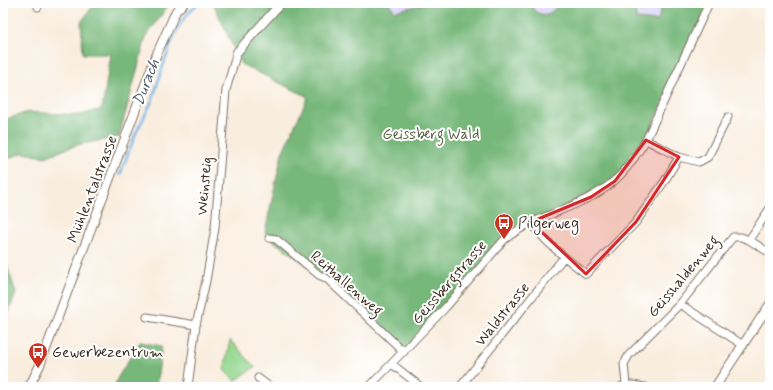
<svg xmlns="http://www.w3.org/2000/svg" width="773" height="390" font-family="Mynerve,sans-serif">
<rect width="100%" height="100%" fill="#fff"/>
<filter id="ink" filterUnits="userSpaceOnUse"><feTurbulence type="fractalNoise" baseFrequency=".025" numOctaves="2"/><feDisplacementMap in="SourceGraphic" scale="8" xChannelSelector="R" yChannelSelector="G"/><feConvolveMatrix kernelMatrix="1 2 1 2 8 2 1 2 1" color-interpolation-filters="sRGB"/></filter>
<filter id="wash" filterUnits="userSpaceOnUse"><feTurbulence type="fractalNoise" baseFrequency=".012" numOctaves="4" result="noise"/><feDisplacementMap in="SourceGraphic" scale="16" xChannelSelector="R" yChannelSelector="G"/><feGaussianBlur stdDeviation="0.9" result="paint"/><feColorMatrix in="noise" values="0 0 0 0 0 0 0 0 0 0 0 0 0 0 0 0 0 1.4 0 .05"/><feComposite in="paint" operator="in"/></filter>
<g filter="url(#wash)">
<rect width="100%" height="100%" fill="#f9edde"/>
<path fill="#dcd6f6" d="M388,3H428L395,11Z
M531,3H558L556,7L549,15L538,14L532,9Z
M633,3H662L658,21L636,19L635,7Z"/>
<path fill="#94d78f" stroke="#688056" d="M230,340L255,367L235,381L224,370Z"/>
<path fill="#77b87a" stroke="#59714c" d="M95,3H170L146,37L119,137L77,145L45,157L23,153L6,159L3,163V120L28,112L80,115L102,109L111,54H83L81,22Z
M213,3H388L395,11L429,3H531C533,13 539,14 548,15L556,7L558,3H633L635,6L636,19L658,21L662,3H709L646,140L615,181L515,231L406,350L326,279L269,238L265,232L282,153L308,97L241,64Z
M3,253L16,293L3,327Z
M140,342L162,346L156,387H114L118,377Z"/>
<g fill="none" stroke-linecap="round" stroke-linejoin="round">
<path stroke="#76b8eb" stroke-width="2.5" d="M120,175L135,135L152,101L155,91C165,62 174,21 199,3"/>
</g>
</g>
<g filter="url(#ink)">
<g fill="none" stroke-linecap="round" stroke-linejoin="round">
<g stroke="#7e6e61" stroke-width="9">
<path id="minor" d="M38,3V7
M646,140L679,157L699,162L708,157L728,117
M770,208L749,240L770,253
M531,222C544,242 568,260 586,274L636,222L664,182L679,157
M269,238L276,239L319,275L326,278L404,352
M680,304L743,345
M147,317L196,325
M392,364L421,387
M258,378L270,387
M626,385L624,364L629,355L680,304L733,237H741L749,240
M188,387L196,325L206,281L215,228L226,90L237,52
M369,387L446,307L504,240C537,213 582,209 614,181C627,170 637,154 646,140L709,3
M460,387L564,257
M620,387L632,385L645,387"/>
</g>
<g stroke="#7e6e61" stroke-width="10">
<path id="tertiary" d="M237,52L281,3
M29,387L40,365L155,58L176,11L184,3
M715,387L770,304"/>
</g>
<use href="#minor" stroke="#fff" stroke-width="7"/>
<use href="#tertiary" stroke="#fff" stroke-width="8"/>
</g>
</g>
<path fill="#d62828" fill-opacity="0.2" stroke="#d62828" stroke-width="3" stroke-linejoin="round" d="M646,140L679,157L636,222L586,274L531,222L591,197L615,181Z"/>
<defs>
<g id="bus-pin" transform="scale(1)"><path d="M0 17L-7.5 6A9.5 9.5 0 1 1 7.5 6Z" fill="#c8321e" stroke="#fff"/><path d="M-5-6H5V4H4V6H2V4H-2V6H-4V4H-5ZM-3.5-4V0h7V-4ZM-3.5 1.2v1.5H-2V1.2ZM2 1.2v1.5H3.5V1.2Z" fill="#fff"/></g>
</defs>
<g fill-rule="evenodd">
<use href="#bus-pin" x="504" y="223"/>
<use href="#bus-pin" x="38" y="352"/>
</g>
<g text-anchor="middle" stroke-width="4" stroke-linejoin="round" paint-order="stroke">
<g font-size="15" fill="#565e40" stroke="#fff">
<text x="431" y="139">Geissberg Wald</text>
</g>
<g font-size="15" fill="#3b2a1e" stroke="#fff">
<text transform="translate(204 186) rotate(-85)" y="5">Weinsteig</text>
<text transform="translate(92 189) rotate(-69)" y="5">Mühlentalstrasse</text>
<text transform="translate(683 276) rotate(-50)" y="5">Geisshaldenweg</text>
<text transform="translate(449 282) rotate(-49)" y="5">Geissbergstrasse</text>
<text transform="translate(347 283) rotate(41)" y="5">Reithallenweg</text>
<text transform="translate(502 314) rotate(-51)" y="5">Waldstrasse</text>
</g>
<g font-size="15" fill="#3b2a1e" stroke="#fff" text-anchor="start">
<text x="518" y="228">Pilgerweg</text>
<text x="52" y="357">Gewerbezentrum</text>
</g>
<g font-size="16" font-style="italic" fill="#505c66" stroke="#fff">
<text transform="translate(145 82) rotate(-69)" y="6">Durach</text>
</g>
</g>
<rect width="773" height="390" fill="none" stroke="#fff" stroke-width="16"/>
</svg>
